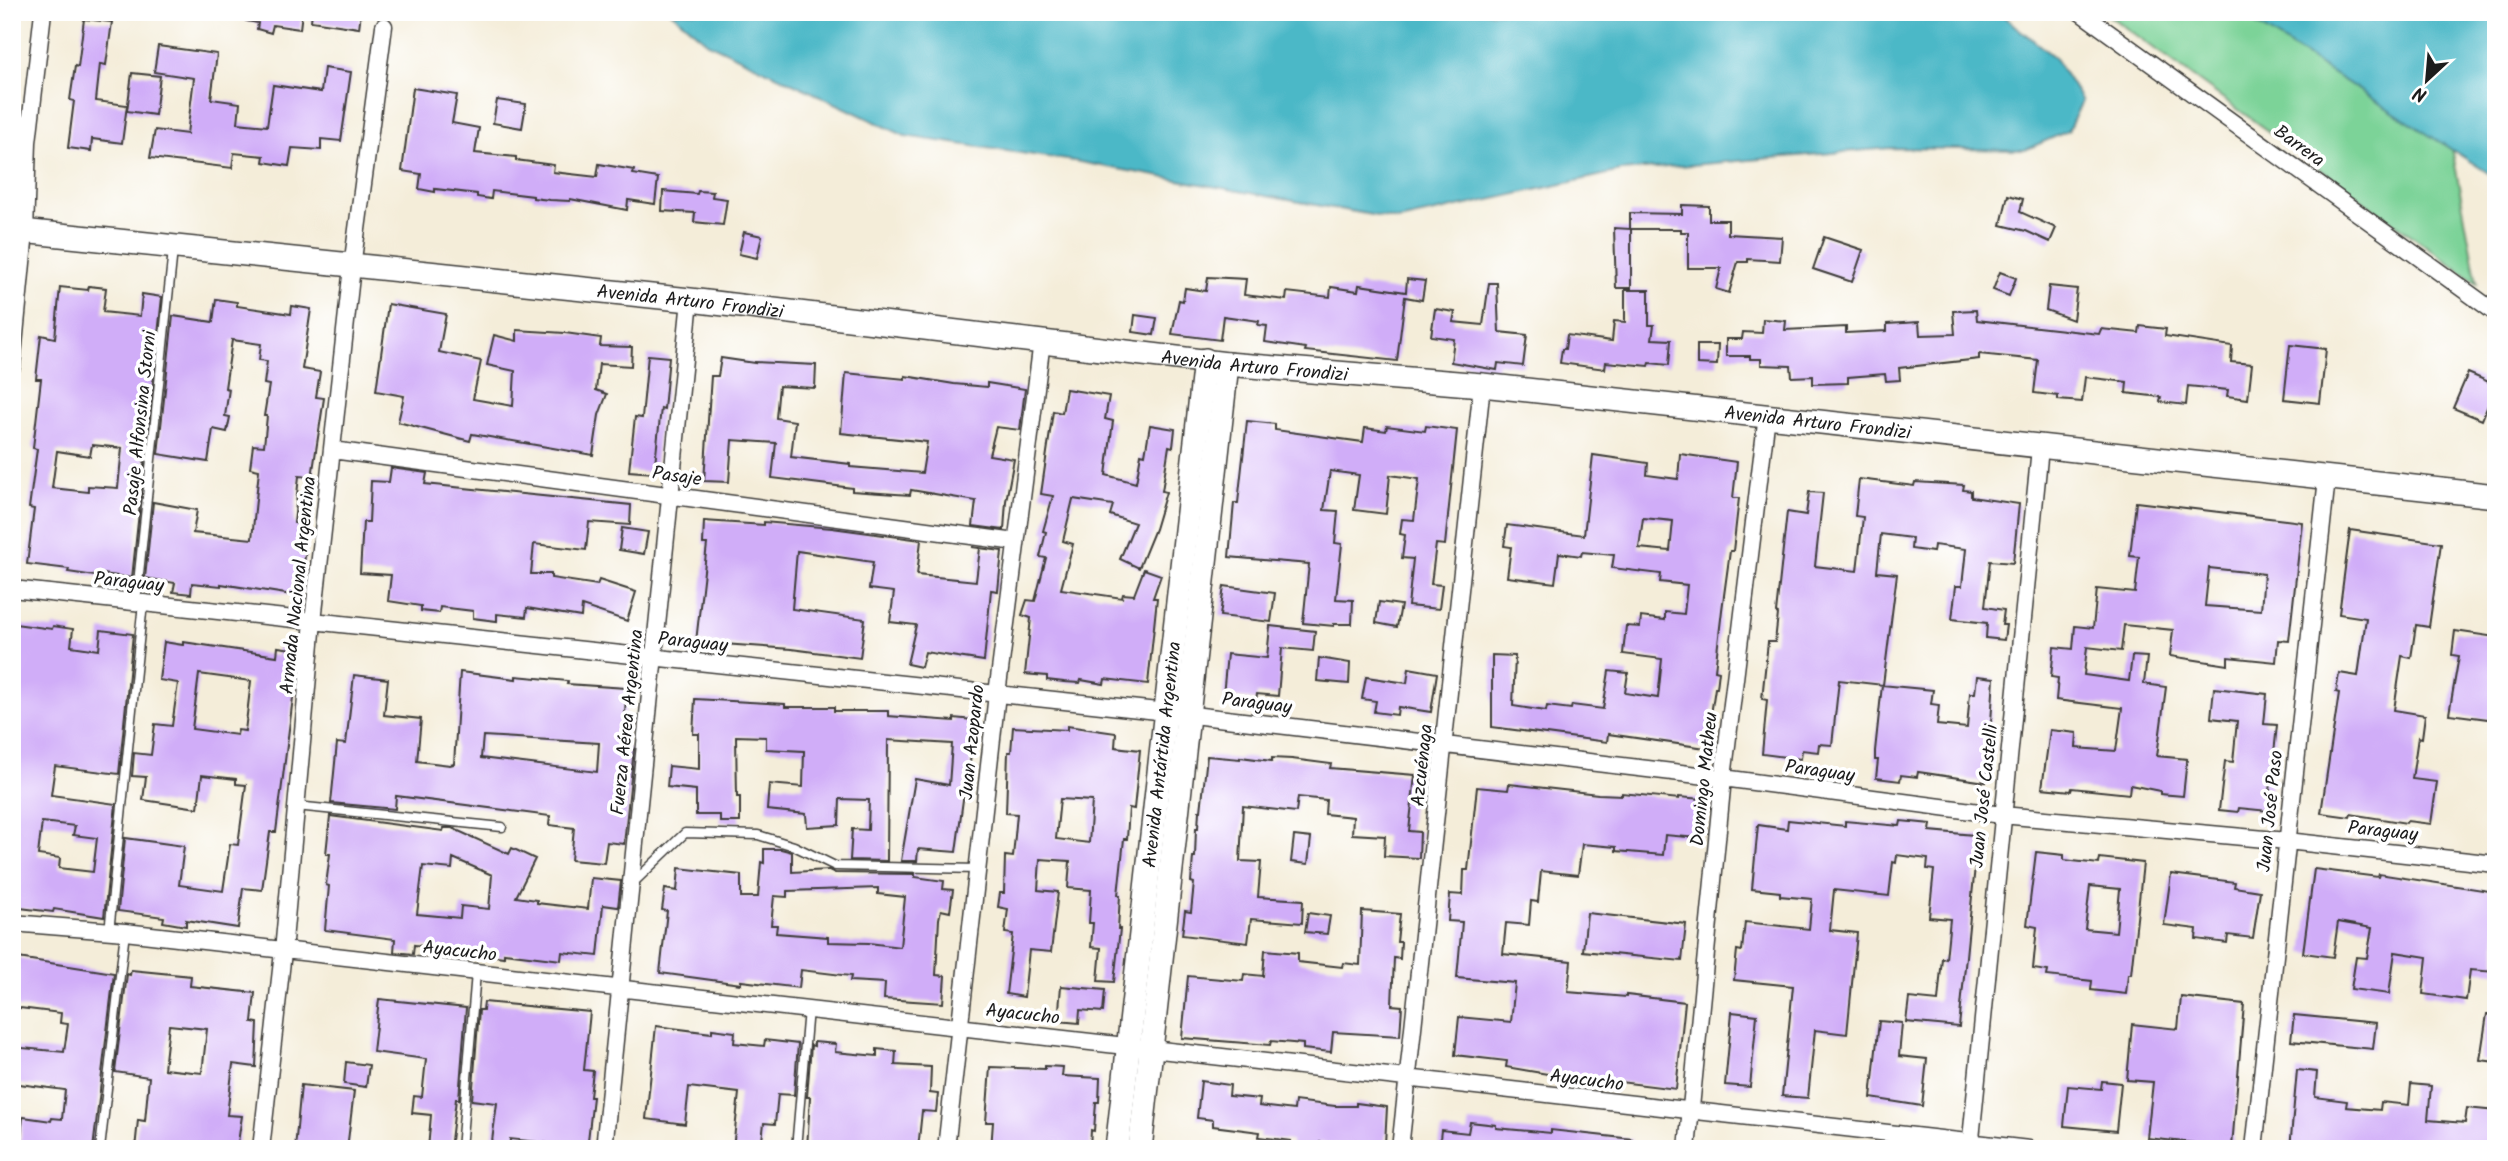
<svg xmlns="http://www.w3.org/2000/svg" width="2508" height="1161" font-family="Kalam,sans-serif">
<rect width="100%" height="100%" fill="#fff"/>
<filter id="ink" filterUnits="userSpaceOnUse"><feTurbulence type="fractalNoise" baseFrequency=".0143" numOctaves="2"/><feDisplacementMap in="SourceGraphic" scale="14" xChannelSelector="R" yChannelSelector="G"/><feConvolveMatrix kernelMatrix="1 2 1 2 8 2 1 2 1" color-interpolation-filters="sRGB"/></filter>
<filter id="wash" filterUnits="userSpaceOnUse"><feTurbulence type="fractalNoise" baseFrequency=".00686" numOctaves="4" result="noise"/><feDisplacementMap in="SourceGraphic" scale="28" xChannelSelector="R" yChannelSelector="G"/><feGaussianBlur stdDeviation="1.57" result="paint"/><feColorMatrix in="noise" values="0 0 0 0 0 0 0 0 0 0 0 0 0 0 0 0 0 1.4 0 .05"/><feComposite in="paint" operator="in"/></filter>
<g filter="url(#wash)">
<rect width="100%" height="100%" fill="#f4edd9"/>
<path fill="#7bd398" stroke="#4c785a" stroke-width="2" d="M2104,12H2237L2452,148L2477,283Z"/>
<path fill="#4cb8c7" stroke="#346a72" stroke-width="2" d="M671,12H1998L2054,57L2082,101L2068,131L2025,150L1891,148L1621,171L1399,220L1074,161L905,136L708,43Z
M2237,12H2496V178Z"/>
<g id="blocks">
<path fill="#d0adf8" fill-rule="evenodd" d="M246,12H302L300,29L273,25L271,33L257,29L258,23L246,21Z
M312,12H361L359,28L311,21Z
M84,19L112,22L106,65L100,64L96,101L127,105L122,143L92,139L91,151L68,148L74,101L70,100L75,66L78,67Z
M158,46L217,54L211,99L240,103L238,123L267,126L273,85L321,92L324,68L351,72L341,141L321,139V150L292,148L289,166L263,162L264,156L234,153L232,168L150,158L155,130L187,134L194,78L154,72Z
M132,73L160,76L155,115L127,111Z
M413,88L457,95L452,123L479,128L475,153L516,157V160L554,165L553,172L597,177L599,164L634,170L633,174L658,178L655,204L628,200L627,210L570,199V201L550,200L533,198V196L492,191L491,199L477,197V194L435,189V192L419,189L421,174L402,171Z
M497,100L526,104L522,128L493,123Z
M663,191L697,194L698,191L713,192L712,197L727,199L723,225L694,222L695,213L662,211Z
M2008,195L2023,199L2020,212L2056,228L2050,242L2026,231L2001,225Z
M1682,205L1709,206V220H1728V234L1782,237L1780,261L1748,259V262H1738L1729,293L1716,289L1721,268H1688V232H1681V229H1631V288H1616L1614,228L1630,229V213L1682,214Z
M744,232L762,236L757,258L739,254Z
M1824,237L1863,250L1852,282L1813,269Z
M2000,272L2016,278L2009,296L1993,290Z
M1208,277L1246,279L1244,295L1286,300L1287,292L1330,297L1331,287L1358,291L1359,285L1406,292L1407,279L1425,281L1422,300L1405,297L1397,361L1305,351L1306,348L1265,342L1267,326L1258,325L1259,321L1223,316L1220,340L1172,334L1179,300L1183,301L1185,288L1206,291Z
M1489,283H1497L1499,332L1527,335L1523,366L1498,363L1497,370L1451,362L1454,339L1431,336L1435,309L1455,312L1453,322L1483,325Z
M89,286L106,288L103,312L140,316L142,294L162,297L132,578L102,574V577L68,572L69,569L27,564L34,509L29,508L37,449L33,448L41,379H36L41,335L55,338L60,287L88,290ZM92,445L122,448L118,488L88,486V492L52,488L57,451L90,456Z
M2049,286L2077,289L2073,320L2046,310Z
M1625,290H1649V325H1654L1652,339L1671,340L1669,365L1650,363L1649,366L1606,362L1605,369L1560,363L1562,349H1565L1567,335L1612,341L1614,321L1625,322Z
M216,299L237,302V306L291,314L292,306L311,309L302,369L320,372L316,397L324,398L312,477L299,476L294,523L299,524L295,548L306,550L299,596L221,584V586L192,583L191,594L173,592L175,583L145,578L153,502L197,510L193,533L252,539L259,470L250,468L253,445L264,446L267,416H264L269,385L264,384L267,361L259,360L261,344L232,340L225,388L229,389L225,416L230,417L227,432L213,429L208,462L158,454L173,316L213,322Z
M388,304L446,314L439,352L481,361L473,399L513,406L515,371L487,365L494,335L517,341V330L565,333L601,338L600,346L632,347L631,366L599,364L596,390L607,394L599,415L593,455L472,434L470,441L398,422L404,396L376,391Z
M1976,310L1977,320L2099,334L2101,329L2139,333L2140,326L2166,329L2165,336L2232,346L2231,362L2252,364L2248,399L2227,396L2228,390L2188,386L2186,405L2160,402L2161,397L2126,393L2127,382L2085,377L2082,402L2058,400V396L2034,393L2038,360L1979,354V359L1899,368L1900,380L1886,381L1885,374L1848,377V383L1813,384V376L1792,377L1791,366L1761,365V359H1750V356H1726V339H1742L1743,332L1762,333L1763,319L1786,321L1785,330L1846,327V333L1887,331V324L1919,322L1920,335L1955,334L1953,311Z
M1135,315L1157,318L1154,335L1133,332Z
M1697,345H1718L1717,365L1697,364Z
M2290,345L2326,349L2320,403L2284,399Z
M648,355L669,357L664,409L661,408L654,473L629,471L635,417L642,418Z
M721,358L755,363V362L816,365L815,388L779,386L776,418L795,421L791,457L850,464V467L922,473L927,442L841,433L846,373L905,379V376L954,384L987,387V383L1025,389L1020,430L996,427L989,455L1014,459L1006,501L1004,530L973,526L976,501L911,490L910,495L852,491V488L772,478L776,443L732,440L729,482L704,481L711,376H718Z
M2468,373L2496,385L2482,420L2453,408Z
M1066,389L1109,396L1105,419L1113,421L1106,475L1136,483L1141,454L1145,455L1150,425L1175,429L1173,447L1169,446L1162,491L1166,492L1155,529L1139,568L1120,559L1135,523L1110,515L1113,505L1073,499L1063,541L1073,544L1061,589L1122,598L1123,594L1134,595L1144,569L1161,575L1153,598H1157L1148,684L1105,679L1104,684L1081,680L1080,683L1064,682L1047,680V676L1025,674L1031,618L1022,615L1027,600L1035,601L1046,558L1040,557L1046,532L1043,531L1053,496L1041,494L1053,411L1062,413Z
M1247,421L1275,424V430L1363,442L1365,428L1386,431L1387,426L1425,431L1426,426L1457,430L1445,545L1436,544L1431,584L1442,585L1439,609L1408,606L1413,559L1402,558L1405,535L1400,534L1402,519L1414,520L1419,479L1390,475L1386,514L1354,510L1359,475L1330,471L1324,510L1338,511L1335,543L1342,544L1336,599L1353,600L1352,624H1334V626L1303,623L1309,564L1229,557L1234,503H1238Z
M1680,454L1737,462L1733,498H1739L1733,551H1730L1722,610L1715,670L1719,671L1717,688H1715L1706,748L1608,734L1607,742L1492,727V655L1515,656L1513,706L1546,711L1547,706L1571,709L1572,705L1603,709L1609,671L1628,673L1625,693L1658,698L1662,659L1623,654L1626,626L1640,627L1641,617L1665,620V612L1684,614L1687,585L1660,582L1661,574L1612,568L1614,555L1582,552L1581,556L1559,553L1555,583L1507,577L1511,547L1504,546L1507,525L1584,535L1593,455L1648,463L1647,475L1678,479ZM1643,518L1673,521L1670,551L1639,548Z
M391,468L427,473L425,484L631,505L630,525L589,522L586,550L534,544L531,574H551V578L597,585L599,580L636,592L627,621L582,606L581,617L527,608L526,617L497,614V621L473,618V611L440,607L439,613L421,611V606L388,601L391,575L360,573L363,522H369L371,481L389,482Z
M1859,479L1914,486L1915,482L1964,485L1963,490L1971,491V497L2019,504L2013,563L1990,561L1985,607L2004,610L2002,625H2006L2004,640L1986,638L1987,623L1952,619L1956,586H1962L1966,549L1934,545L1933,552L1911,549L1912,538L1881,534L1877,572L1897,574L1883,685L1839,680L1832,745L1819,744L1818,752L1802,750L1801,759L1762,754L1767,700L1762,699L1768,642H1775L1778,614L1776,613L1787,512L1806,515L1809,492L1823,493L1815,566L1857,571L1863,517L1855,516Z
M2136,502L2302,522L2289,641L2278,640L2276,662L2228,657V665L2170,656L2173,630L2124,625L2121,651L2087,647L2084,675L2129,681L2132,656L2147,657L2144,684L2166,687L2157,756L2187,759L2183,796L2160,794V791L2130,785L2129,794L2072,788L2071,791L2042,788L2050,730L2077,733L2076,748L2116,751L2122,708L2056,700L2058,678L2051,677L2054,647L2073,649L2075,626L2093,628L2097,589L2135,593L2139,557L2130,556ZM2209,568L2264,574L2261,610L2205,606Z
M704,521L764,525V522L832,528L921,540L917,575L976,581L980,548L972,547L1002,551L998,591L991,590L984,661L925,652L921,667L907,664L916,625L890,622L894,592L869,589L873,562L797,551L792,609L865,619L860,658L791,649L696,642L707,544H703Z
M622,528L648,532L644,554L619,550Z
M2350,530L2441,543L2429,627L2416,625L2411,658L2402,656L2394,710L2425,715L2422,738L2418,737L2412,779L2437,782L2431,824L2407,821L2406,823L2351,814L2350,817L2321,813L2339,693L2336,692L2339,673L2358,676L2366,618L2339,614Z
M1224,586L1275,593L1271,622L1220,616Z
M1379,602L1401,605L1397,627L1376,623Z
M15,624L52,629L53,626L73,629L71,646L99,650L101,630L133,634L119,774L55,766L51,795L116,804L104,917L54,909L53,912L12,907V700L17,662H12V647ZM42,822L75,826L73,835L97,838L93,872L59,868L60,858L38,855Z
M1270,626L1315,631L1313,651L1282,648L1278,696L1257,694L1256,700L1223,696L1227,654L1267,658Z
M2455,631L2496,637V720L2449,714L2459,656L2452,655Z
M164,642L183,645V642L277,656L278,647L299,650L276,832H270L262,890L243,888L238,928L186,920V926L163,922L164,917L118,911L125,838L184,846L179,885L223,891L230,844L238,845L246,785L236,784V779L202,775L198,808L143,800L146,777L132,776L134,753L151,755L155,724L172,726L178,683L159,680ZM199,674L251,681L245,731L238,730L237,735L192,729Z
M1319,658L1350,663L1349,684L1317,681Z
M1409,668L1437,673L1431,712L1398,707L1397,715L1374,712L1376,701L1362,699L1366,677L1407,683Z
M460,672L516,679V676L537,678L568,681L567,684L626,688L624,748L634,749L624,844L607,842L604,863L571,860L574,828L549,825L550,816L396,796L395,809L331,803L337,743L346,744L354,675L388,679L384,715L421,719L417,761L450,765L454,764ZM483,736L599,743L597,772L481,758Z
M1977,676L1994,678L1990,737H1995L1993,758H1989L1986,782L1918,772L1917,777L1901,775L1900,781L1876,778L1878,760H1875V751L1882,685L1933,690L1931,704L1939,705L1937,725L1967,728L1970,693H1975Z
M2214,688L2267,694L2264,724L2277,725L2268,811L2239,808L2238,812L2219,810L2225,761L2233,762L2237,721L2211,718Z
M695,699L785,704V707H834V711H888V716L954,721V718L973,720L969,778L966,777L956,852L918,849L917,861H901L915,779L949,785L952,744L888,740L887,861L850,860L852,829L868,830L869,800L840,799L839,825L807,827L806,814L767,810L769,784L803,787L804,751L766,749V737L736,736L737,797H740V822H720V815H696V790L667,787L669,766L699,769V734H693Z
M1067,726L1116,733L1115,747L1140,750L1134,809L1129,808L1127,839H1124L1118,895H1120L1118,929H1120L1114,982L1098,981L1101,948L1091,947L1093,923H1089L1091,890L1068,888L1070,861L1040,859L1038,890L1058,892L1051,952L1029,950L1024,997L1006,994L1013,934L1005,933L1008,909L998,907L1000,893H1004L1005,856L1013,857L1017,814L1006,813L1008,752H1011L1013,727L1067,730ZM1060,799L1092,801L1089,843L1056,839Z
M1207,756L1240,759V757L1272,761V758L1292,759L1331,764L1330,768L1415,775L1409,831L1420,832L1419,858L1384,856L1385,836L1352,834L1353,817L1325,814L1326,800L1298,797L1296,812L1243,806L1240,861L1261,862L1258,897L1303,900L1302,923L1251,919L1248,943L1182,935L1185,911L1191,912L1194,883L1191,882L1193,857H1195L1196,828H1198L1199,811H1201Z
M1509,784L1598,794L1622,795V793L1679,799V797L1702,799L1698,838L1665,835L1663,855L1616,851V847L1582,844L1578,875L1541,871L1538,902L1531,901L1529,925L1506,923L1503,954L1571,961L1568,992L1626,997V995L1685,1002L1676,1089L1612,1081L1611,1083L1590,1081L1506,1067L1507,1061L1455,1055L1459,1017L1511,1022L1515,983L1457,978L1462,922L1448,921L1450,894L1463,895L1464,870H1468L1477,787L1508,790Z
M330,816L443,831L444,828H452L509,854L512,848L535,859L516,897L537,900V903L588,909L591,878L621,881L618,907L603,905L598,956L562,952L561,960L504,953V957L414,945L413,954L394,952L395,939L325,930L329,886L326,885L330,854H326ZM453,858L492,875L489,909L461,906L460,918L417,914L423,866L452,869Z
M1788,820L1845,826V821L1900,826L1901,821L1931,824L1930,831L1985,836L1981,866H1975L1959,1027L1906,1022L1909,998L1938,1001L1942,958L1946,959L1950,919L1929,917L1934,870L1927,869L1928,859L1897,855L1896,863L1893,862L1889,896L1834,890L1830,930L1857,933L1847,1034L1815,1030L1808,1098L1782,1096L1793,986L1734,980L1737,950L1742,951L1745,922L1809,929L1812,899L1780,896V892L1752,889L1758,825L1787,829Z
M1294,836L1311,838L1308,864L1291,862Z
M764,849H781L792,852V872L829,870L835,873L915,874V877L944,881L943,889L953,890L950,912L941,910L939,919L936,975L945,976L943,1003L884,999L885,983L850,981L851,976L801,970L799,988L741,981V984L660,973L667,911L662,910L665,889L677,891L679,868L741,875V897H758L761,862L764,863ZM878,888V894L905,897L900,947L869,943L828,942V937L776,933L777,925H771L774,896L787,897V891Z
M2036,852L2064,855V860L2099,864L2100,858L2143,863L2131,974H2128L2126,994L2091,990L2092,981L2047,976L2048,971L2033,969L2037,927L2027,925ZM2090,886L2120,889L2116,932L2085,929Z
M2314,869L2378,877L2379,874L2496,892V972L2470,970L2466,1000L2423,994L2427,957L2395,952L2389,994L2351,989L2356,957L2367,958L2372,928L2338,922L2333,957L2303,953Z
M2171,874L2235,882L2234,887L2260,891L2253,938L2228,935L2227,943L2196,939L2197,929L2164,925Z
M1362,911L1400,914L1397,942H1401L1400,959L1394,958L1392,1005L1402,1006L1400,1036L1333,1032L1331,1052L1303,1049V1044L1271,1041L1270,1045L1182,1038L1188,976L1243,981L1244,974L1263,976L1265,950L1298,953V962L1342,967L1343,963L1360,965Z
M1308,913L1330,916L1327,934L1305,932Z
M1587,913L1686,924L1682,961L1583,951Z
M12,957L114,973L93,1149H55L20,1144L23,1117L51,1121L52,1118L62,1119L65,1090L12,1083V1047L64,1052L68,1024L60,1023L61,1013L12,1007Z
M131,970L191,976L190,986L255,993L252,1022L258,1023L256,1067L233,1064L227,1115L242,1116L237,1149H135L138,1120L145,1121L149,1077L115,1072L127,974L130,975ZM169,1025L207,1029L202,1073L164,1069Z
M1061,986L1105,990L1103,1012L1080,1010L1079,1023L1058,1021Z
M2181,997L2244,1004L2232,1147L2147,1138L2153,1082L2127,1080L2132,1024L2178,1029Z
M379,999L466,1008L459,1099H456L450,1149H428L431,1115L412,1113L414,1096L422,1097L426,1059L373,1052Z
M484,1002L590,1012L584,1070L593,1071L590,1097H593L587,1149H546V1143L510,1139L509,1149H491L497,1103L472,1100L479,1010H483Z
M1732,1012L1757,1015L1750,1087L1725,1085Z
M2487,1014H2496V1062L2480,1060Z
M2294,1015L2376,1023L2373,1049L2291,1041Z
M1879,1021L1902,1023L1899,1056L1927,1059L1922,1106L1871,1098Z
M656,1026L712,1033V1029L735,1032L734,1043L764,1046L765,1040L798,1044L794,1095L778,1094L775,1124L764,1123L761,1149H733L739,1093L689,1087L685,1124L646,1119Z
M814,1042L836,1044L835,1052L877,1056V1049L896,1051L895,1065L931,1067L930,1093L938,1094L936,1112L922,1111L918,1149H807L810,1097H807L811,1045L814,1046Z
M346,1062L369,1065L366,1087L344,1084Z
M1045,1066L1063,1067L1062,1076L1100,1078L1099,1102H1096L1094,1131L1091,1130L1090,1149H991L993,1122H986L990,1067L1045,1069Z
M2297,1070L2317,1072L2315,1097L2347,1101L2346,1107L2380,1110L2381,1102L2409,1105L2411,1084L2431,1086L2428,1120L2465,1123L2467,1108L2496,1111V1149H2290Z
M1201,1081L1230,1085L1229,1096L1260,1099L1259,1106L1294,1110L1295,1101L1335,1106H1356V1103L1387,1107L1385,1144H1381V1149H1350V1146L1320,1142L1319,1148L1291,1147V1141L1259,1137L1260,1132L1213,1126V1120L1197,1118Z
M2102,1081L2121,1083L2116,1131L2064,1126L2068,1086L2101,1089Z
M301,1085L354,1091L347,1149H295Z
M1470,1122L1496,1125V1128L1551,1133V1130L1632,1139L1631,1149H1439L1441,1130L1468,1133Z"/>
</g>
</g>
<g filter="url(#ink)">
<use href="#blocks" fill-opacity="0" stroke="#3c3b38" stroke-width="2"/>
<g fill="none" stroke-linecap="round" stroke-linejoin="round">
<g stroke="#3c3b38" stroke-width="11">
<path id="lane" d="M136,602L173,250
M296,806L502,827
M633,883L685,833L758,835L794,846L835,866L978,869
M109,932L143,603
M100,1149L125,932
M461,1149L476,973
M796,1149L808,1009"/>
</g>
<g stroke="#3c3b38" stroke-width="19">
<path id="street" d="M2080,12L2496,313
M12,366L25,232L28,142L43,12
M332,450L1016,542
M12,589L1167,712L1723,778L2002,815L2287,841L2496,864
M12,923L125,932L2029,1149
M261,1149L283,952L313,621L352,267L384,26
M604,1149L690,300
M946,1149L997,694L1042,341
M1400,1149L1482,385
M1687,1149L1723,778L1767,415
M1970,1149L2040,448
M2254,1149L2327,478"/>
</g>
<g stroke="#3c3b38" stroke-width="26">
<g id="secondary">
<path id="s1" d="M12,230L690,300L1227,364L1482,385L2496,496"/>
<path id="s2" d="M1117,1149L1205,360"/>
<path d="M1140,1149L1227,364"/>
</g>
</g>
<use href="#lane" stroke="#fff" stroke-width="8"/>
<use href="#street" stroke="#fff" stroke-width="16"/>
<use href="#secondary" stroke="#fff" stroke-width="23"/>
</g>
</g>
<g text-anchor="middle" stroke-width="7" stroke-linejoin="round" paint-order="stroke">
<g font-size="19" fill="#1c1c1c" stroke="#fff">
<text transform="translate(2300 145) rotate(36)" y="7">Barrera</text>
<text dy="7" stroke="none"><textPath href="#s1" startOffset="682">Avenida Arturo Frondizi</textPath></text>
<text dy="7" stroke="none"><textPath href="#s1" startOffset="1250">Avenida Arturo Frondizi</textPath></text>
<text dy="7" stroke="none"><textPath href="#s1" startOffset="1816">Avenida Arturo Frondizi</textPath></text>
<text transform="translate(139 423) rotate(-84)" y="7">Pasaje Alfonsina Storni</text>
<text transform="translate(677 475) rotate(8)" y="7">Pasaje</text>
<text transform="translate(129 581) rotate(6)" y="7">Paraguay</text>
<text transform="translate(297 585) rotate(-84)" y="7">Armada Nacional Argentina</text>
<text transform="translate(693 641) rotate(6)" y="7">Paraguay</text>
<text transform="translate(1257 702) rotate(7)" y="7">Paraguay</text>
<text transform="translate(626 722) rotate(-84)" y="7">Fuerza Aérea Argentina</text>
<text transform="translate(971 742) rotate(-84)" y="7">Juan Azopardo</text>
<text dy="7" stroke="none"><textPath href="#s2" startOffset="397">Avenida Antártida Argentina</textPath></text>
<text transform="translate(1421 765) rotate(-84)" y="7">Azcuénaga</text>
<text transform="translate(1820 770) rotate(8)" y="7">Paraguay</text>
<text transform="translate(1703 779) rotate(-84)" y="7">Domingo Matheu</text>
<text transform="translate(1983 796) rotate(-84)" y="7">Juan José Castelli</text>
<text transform="translate(2269 811) rotate(-84)" y="7">Juan José Paso</text>
<text transform="translate(2383 830) rotate(6)" y="7">Paraguay</text>
<text transform="translate(460 950) rotate(6)" y="7">Ayacucho</text>
<text transform="translate(1023 1013) rotate(6)" y="7">Ayacucho</text>
<text transform="translate(1587 1079) rotate(7)" y="7">Ayacucho</text>
</g>
</g>
<rect width="2508" height="1161" fill="none" stroke="#fff" stroke-width="42"/>
<g transform="translate(2427 80) rotate(206)" stroke="#ffffff" stroke-width="5" paint-order="stroke">
<path d="M0-5L12 26L0 18L-12 26Z" fill="#1c1c1c"/>
<text y="-10" font-size="19" font-weight="bold" text-anchor="middle" fill="#1c1c1c">N</text>
</g>
</svg>
